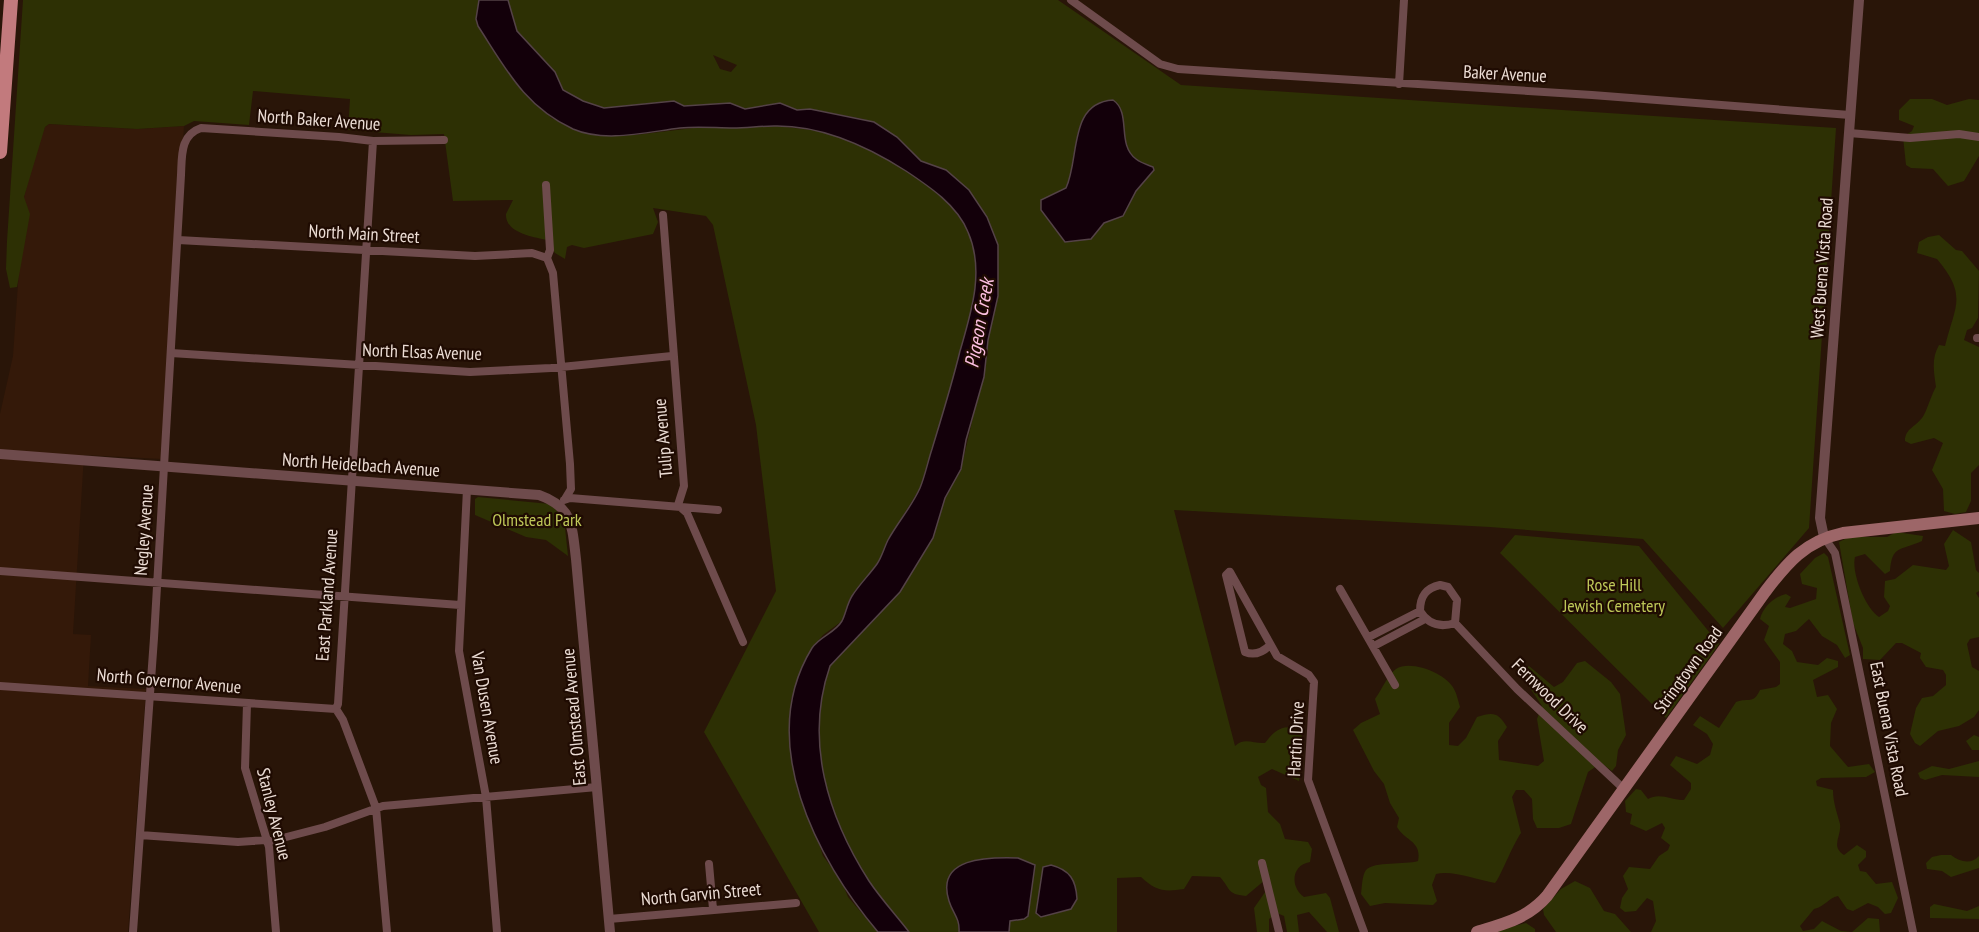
<svg xmlns="http://www.w3.org/2000/svg" width="1979" height="932" font-family="'PT Sans Narrow',sans-serif">
<rect width="100%" height="100%" fill="#291508"/>
<path fill="#341909" d="M49,124L137,129L184,126L162,459L84,455L73,634L91,635L88,686L146,689L128,932H0V414L13,356L24,197L36,150L45,127Z"/>
<path fill="#2d3004" fill-rule="evenodd" d="M23,0H479L476,19L551,118L603,134L635,135L718,125L734,128L777,126L820,131L869,147L919,179L948,202L966,227L972,240L976,267L975,297L946,405L920,488L886,543L879,562L850,598L842,621L823,635L812,648L791,699L790,751L823,856L841,880L848,897L878,932H819L704,732L776,591L756,425L713,225L706,216L653,208L658,222L653,234L584,248L572,245L567,247L565,259L555,253L547,240C533,237 505,233 506,214L513,200L453,201L444,134L411,135L348,130L350,99L253,91L249,125L194,121L184,126L137,129L49,124L45,127L24,197L30,214L17,287L10,288L6,269L7,241Z
M508,0H1058L1181,85L1836,128L1809,528L1723,628L1643,539L1490,527L1174,510L1235,746C1244,737 1254,744 1265,743C1274,731 1280,726 1295,727L1302,736C1296,752 1303,765 1299,781L1272,769L1258,777L1261,785L1266,788L1268,812L1280,824L1285,839L1308,842L1312,849L1310,862C1291,865 1290,887 1304,897L1326,893L1330,898L1339,932H1327L1309,912L1297,915L1299,932H1287L1284,916L1277,913L1269,919V932H1257L1254,908L1270,885L1265,880L1246,896C1226,894 1231,889 1220,877L1192,876L1184,889C1164,892 1156,891 1141,877L1117,878V932H909C896,915 881,899 869,881C828,817 804,741 830,666L900,592L933,538L945,498L961,469L988,353L969,190L946,170L921,161L883,128L863,119L810,109L797,110L780,103L745,109L730,103L684,106L674,101L604,108L583,101L563,90L555,72L517,31ZM713,55L737,65L731,72L720,69Z
M1910,99H1932L1947,105L1969,99L1979,100V156L1964,181L1948,186L1933,169L1911,168L1906,165L1903,137L1912,131L1914,126L1899,120V110Z
M1939,235L1956,250L1962,251L1979,271L1978,318L1972,328L1967,330L1964,340L1979,347V465L1971,473V501L1966,512L1955,514L1944,511L1943,489L1932,470L1943,443L1934,438L1911,444L1905,441C1905,429 1915,427 1922,418C1926,414 1931,395 1936,387C1934,372 1931,359 1939,345L1945,346C1955,305 1968,296 1937,259L1917,253L1919,242L1928,237Z
M478,497L550,504L564,518L568,556L546,540L526,537L475,515V499Z
M1953,530L1971,542L1976,570L1979,573V591L1976,593L1979,598V637L1970,639L1967,644L1972,667L1979,671V710L1974,717L1959,726L1938,731L1920,746L1915,743L1910,734L1916,708L1922,698L1933,696L1946,685V675L1943,670L1926,667L1920,658L1921,653L1902,643H1896L1880,660L1863,659V648L1853,623L1839,542L1849,537H1887L1896,532L1923,536L1922,541C1900,551 1892,545 1890,571L1885,574L1865,554L1855,557C1851,573 1866,609 1879,617L1888,611L1890,606L1884,597L1885,581L1895,579L1913,565L1946,570L1949,566L1944,544Z
M1515,535L1639,546L1719,644L1666,718L1500,553Z
M1824,553L1828,557L1850,655L1845,658L1837,645L1822,636L1809,619L1796,631L1785,634L1783,644L1792,651L1797,662L1818,665L1827,658L1838,661V667L1813,680L1817,697L1828,695L1837,709L1831,723L1830,746L1848,767L1869,764L1875,772L1866,777L1821,778L1816,781L1817,786L1833,790C1833,803 1837,812 1840,824C1842,836 1830,846 1844,855L1857,845L1866,851V857L1858,865L1860,871L1866,872L1876,884L1892,882L1898,898L1891,913L1885,914L1878,907L1868,903L1853,911L1847,909L1838,896C1828,898 1826,906 1814,909L1800,926L1803,931L1814,929L1822,921L1841,931L1851,932H1651L1656,921L1653,901L1647,898L1636,911L1625,912L1620,908L1622,898L1628,889L1623,876L1629,867L1650,869L1659,856L1668,850L1670,845L1661,838L1665,828L1662,823L1646,831L1630,824L1632,814L1626,812L1625,801L1636,789L1641,790L1648,799C1659,792 1672,800 1684,800L1691,789V783L1670,765L1676,756L1697,764L1710,755L1713,744L1707,734L1693,725L1700,716L1719,728L1736,702C1749,697 1753,705 1760,690L1776,687L1780,684V662L1764,640L1769,626L1760,619C1763,607 1774,597 1786,594L1791,597L1785,607L1790,608L1816,599L1817,588L1802,584L1800,574L1815,558Z
M1585,661L1611,682L1620,694L1626,735L1618,750L1616,766L1612,771L1601,763L1588,772L1571,824L1559,828H1537L1533,819L1532,799L1524,790H1516L1512,797L1521,833C1513,844 1499,880 1495,883C1477,880 1453,870 1436,874L1432,885L1437,901L1433,905L1385,903L1370,906L1361,894C1362,887 1362,875 1366,870C1374,861 1405,865 1418,861C1422,841 1405,841 1397,827L1399,818L1390,803L1384,784L1374,771L1353,730L1361,723L1380,714L1375,699C1381,691 1388,674 1396,669C1411,659 1447,674 1454,689C1457,694 1458,701 1460,707L1449,723V745L1458,746L1466,738L1477,717C1493,712 1498,712 1507,727L1498,741L1499,760L1538,766L1544,761L1537,719L1542,706L1526,682L1523,671L1529,666L1554,687L1563,682L1577,663Z
M1974,735L1979,737V750H1972L1966,741Z
M1979,761V777L1942,775L1925,780L1920,778L1918,773L1932,766L1949,769Z
M1941,855H1951C1960,862 1971,865 1979,856V868L1951,877L1942,871L1927,869L1926,863L1932,857Z
M1575,881L1590,888L1604,911L1615,914L1631,932H1556L1544,915L1543,909L1561,889Z
M1934,904L1967,911L1979,906V919L1930,918V907Z
M1868,918L1879,919L1880,932H1852Z
M1526,923L1535,929V932H1490Z"/>
<path fill="#13000a" stroke="#544247" stroke-width="1.5" d="M479,0H508L517,31L555,72L563,90L583,101L604,108L674,101L684,106L730,103L745,109L780,103L797,110L810,109L874,122L897,137L921,161L946,170L969,190L987,217L998,245V296L988,340L984,377L966,440L961,469L945,498L933,538L900,592L830,666C804,741 828,817 869,881C881,899 896,915 909,932H878C816,859 755,741 812,648C820,636 835,633 842,621C846,613 847,604 852,596C859,585 869,575 877,564C882,557 884,548 888,540C898,522 912,506 920,488C925,476 928,461 932,449C942,416 952,384 960,351C971,313 985,271 968,232C957,205 930,187 906,171C867,146 822,125 774,126C760,126 747,128 733,128C716,128 698,126 680,128C647,132 605,143 573,129C524,106 506,69 478,26L476,19Z
M1113,100C1132,113 1116,144 1136,159C1141,163 1148,165 1153,167L1154,170L1136,191L1123,216L1104,223L1091,239L1065,242L1041,210V200L1066,188C1080,158 1068,103 1113,100Z
M1018,858L1035,865L1028,916L1024,919L1010,921L1009,932H959C960,918 953,914 949,901C935,857 988,857 1018,858Z
M1051,865C1070,870 1076,880 1077,899L1071,909L1041,917L1036,913L1043,867Z"/>
<g fill="none" stroke-linecap="round" stroke-linejoin="round">
<path stroke="#6e4b4c" stroke-width="8" d="M1071,0L1160,64L1178,69L1592,95L1850,115
M1399,84L1404,0
M1849,133L1910,138L1959,134L1979,137
M546,185L550,250L547,258
M663,215L684,486L678,505L687,513L743,642
M178,240L475,256L532,253L547,258
M547,258L553,273L570,464L571,489L565,499
M1977,338H1979
M171,353L470,372L551,368L672,356
M467,489L459,651L486,797L497,932
M564,500L570,498L718,510
M1824,537L1835,553L1913,932
M0,571L460,605
M1229,572L1226,575L1245,652C1255,656 1263,652 1270,645
M1230,572L1277,656L1309,675L1314,682L1308,780L1364,932
M1440,585L1448,587L1457,600L1455,623C1440,628 1428,624 1420,611C1420,596 1426,588 1440,585Z
M1340,589L1395,685
M1455,623L1517,689L1625,790
M1369,637L1420,611
M1374,646L1425,619
M0,686L336,709
M247,704L245,768L269,847L276,932
M336,709L338,704L373,141
M336,709L343,720L376,808L387,932
M140,835L238,842L266,840
M267,842L325,827L383,806L597,787
M1262,863L1279,932
M709,864L713,909
M609,919L796,903
M133,932L154,638L181,175C182,156 180,135 201,128L339,137L373,141L444,140"/>
<path stroke="#6e4b4c" stroke-width="10" d="M0,454L539,495C573,507 572,526 576,559L610,932
M1824,537L1820,518L1859,0"/>
<path stroke="#9d6668" stroke-width="12" d="M1477,932C1504,924 1528,918 1547,896L1765,592C1787,563 1805,541 1843,533L1979,518"/>
<path stroke="#c27a7d" stroke-width="14" d="M0,152L11,0"/>
</g>
<g text-anchor="middle" stroke-width="4.5" stroke-linejoin="round" paint-order="stroke">
<g font-size="18" fill="#ecddd5" stroke="#1f0b02">
<text transform="translate(1505 74) rotate(3)" y="6">Baker Avenue</text>
<text transform="translate(319 120) rotate(4)" y="6">North Baker Avenue</text>
<text transform="translate(364 234) rotate(3)" y="6">North Main Street</text>
<text transform="translate(1822 268) rotate(-86)" y="6">West Buena Vista Road</text>
<text transform="translate(422 352) rotate(2)" y="6">North Elsas Avenue</text>
<text transform="translate(663 438) rotate(-95)" y="6">Tulip Avenue</text>
<text transform="translate(361 465) rotate(4)" y="6">North Heidelbach Avenue</text>
<text transform="translate(144 530) rotate(-86)" y="6">Negley Avenue</text>
<text transform="translate(327 595) rotate(-86)" y="6">East Parkland Avenue</text>
<text transform="translate(1688 670) rotate(-54)" y="6">Stringtown Road</text>
<text transform="translate(169 681) rotate(5)" y="6">North Governor Avenue</text>
<text transform="translate(1550 696) rotate(44)" y="6">Fernwood Drive</text>
<text transform="translate(487 708) rotate(80)" y="6">Van Dusen Avenue</text>
<text transform="translate(574 717) rotate(-95)" y="6">East Olmstead Avenue</text>
<text transform="translate(1889 729) rotate(79)" y="6">East Buena Vista Road</text>
<text transform="translate(1296 739) rotate(-87)" y="6">Hartin Drive</text>
<text transform="translate(274 814) rotate(76)" y="6">Stanley Avenue</text>
<text transform="translate(701 894) rotate(-5)" y="6">North Garvin Street</text>
</g>
<g font-size="18" fill="#bec858" stroke="#1f0b02">
<text x="537" y="526">Olmstead Park</text>
<text x="1614" y="591">Rose Hill<tspan x="1614" dy="21">Jewish Cemetery</tspan></text>
</g>
<g font-size="20" font-style="italic" fill="#fdc0e1" stroke="#1f0b02">
<text transform="translate(979 323) rotate(-80)" y="7">Pigeon Creek</text>
</g>
</g>
</svg>
